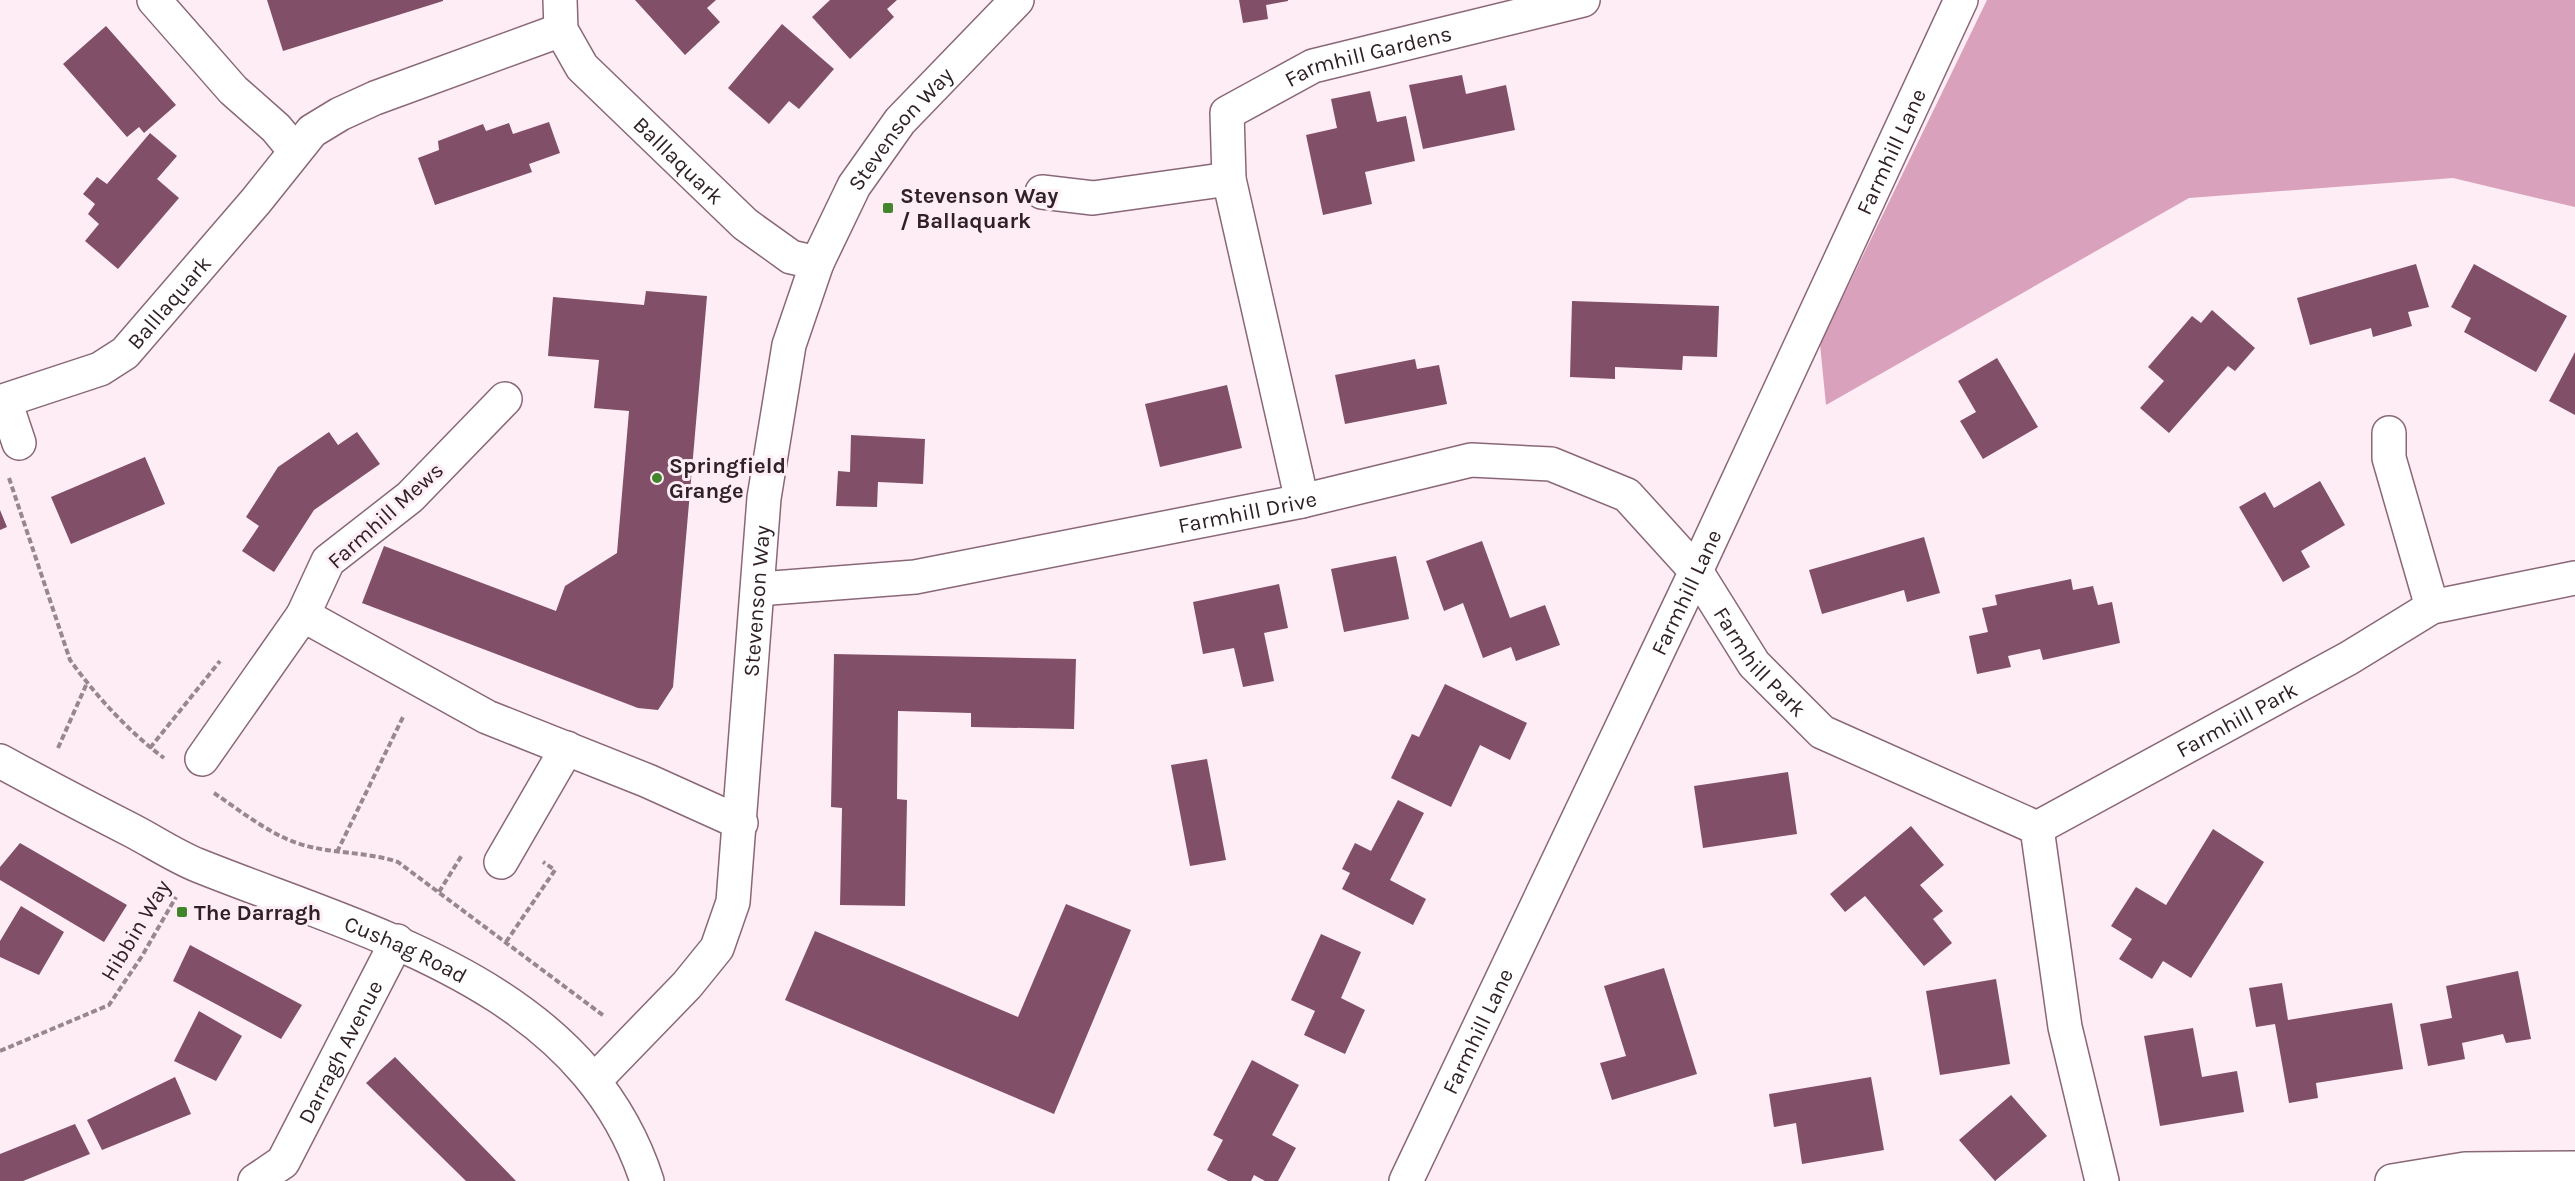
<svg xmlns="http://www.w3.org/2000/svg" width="2575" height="1181" font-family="Karla,sans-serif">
<rect width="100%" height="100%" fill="#feedf5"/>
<path fill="#d9a1bb" d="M1987,0H2575V207L2453,178L2189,198L1826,405L1820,344Z"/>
<path fill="#814f68" d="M267,0H443V1L283,51Z
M635,0H716L707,8L720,22L685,55Z
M830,0H897L887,9L894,17L850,59L812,17Z
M1239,0H1288V1L1266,5L1268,19L1243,23Z
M782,24L834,69L799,109L789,101L769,124L728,88Z
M106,26L176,105L144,133L139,127L127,137L63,64Z
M1462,75L1466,94L1506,85L1515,130L1423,149L1409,85Z
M1370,91L1377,122L1406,116L1415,161L1365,172L1372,204L1323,215L1306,135L1337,128L1331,99Z
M549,122L560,153L529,164L532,172L435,205L418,158L439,150L438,141L483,124L486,131L509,123L513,134Z
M150,133L177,156L157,179L179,198L118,269L85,241L99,224L88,214L95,204L83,194L97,177L107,184Z
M2416,264L2429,307L2408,312L2412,326L2373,337L2371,328L2310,345L2297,298Z
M2474,264L2567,316L2536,372L2464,332L2471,318L2451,307Z
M646,291L707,296L673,687L658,710L638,708L362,603L384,546L556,611L565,586L617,553L629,411L594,408L599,360L548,356L553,297L644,305Z
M1572,301L1719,306L1717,357L1683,356L1682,370L1615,367V379L1570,377Z
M2212,310L2255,348L2235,371L2228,366L2169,433L2140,408L2164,381L2148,367L2192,316L2201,323Z
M2575,352V415L2549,401Z
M1997,358L2038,427L1983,459L1960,421L1976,412L1958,381Z
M1415,359L1417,369L1439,365L1447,404L1345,424L1335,375Z
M1227,385L1242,448L1160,467L1145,404Z
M329,432L338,445L357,432L380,464L314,510L274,572L242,551L259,526L246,517L278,467Z
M851,435L925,439L923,484L878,482L877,507L836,506L838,471L850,472Z
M145,457L165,504L71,544L51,497Z
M2320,481L2345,525L2301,551L2310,567L2283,582L2239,507L2265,492L2274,508Z
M0,510L7,527L0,530Z
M1924,537L1940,593L1907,602L1904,590L1822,614L1809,570Z
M1482,541L1510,618L1545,605L1560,645L1516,661L1511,647L1483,658L1463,603L1444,611L1426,561Z
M1396,556L1409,619L1344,632L1331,569Z
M2071,579L2073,590L2093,586L2098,605L2112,602L2120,643L2043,660L2040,649L2008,656L2011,667L1977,674L1969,636L1988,632L1982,608L1997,605L1995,595Z
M1279,584L1288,628L1264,633L1274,681L1243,687L1234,648L1203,654L1193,602Z
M834,654L1076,659L1074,729L971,727V713L898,711L897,799L907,800L905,906L840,905L842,808L831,807Z
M1445,684L1527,723L1510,760L1480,745L1451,807L1391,778L1412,734L1419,737Z
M1207,759L1226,860L1190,866L1171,765Z
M1788,772L1797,834L1703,848L1694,786Z
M1398,800L1424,813L1390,880L1426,899L1413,925L1342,889L1350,873L1342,869L1355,843L1371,851Z
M1911,826L1944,865L1920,885L1943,911L1933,919L1952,943L1924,966L1865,896L1845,912L1830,894Z
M2213,829L2264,862L2191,978L2163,961L2152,979L2119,959L2132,939L2111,926L2136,887L2166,905Z
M20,843L127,905L104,942L0,880V867Z
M1066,904L1131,930L1054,1114L785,1000L815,931L1018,1017Z
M21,906L64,932L39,975L0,957V941Z
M1321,934L1361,952L1341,998L1365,1010L1345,1054L1304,1035L1315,1011L1291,1000Z
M190,945L302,1005L281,1039L173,981Z
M1664,968L1697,1074L1612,1100L1600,1063L1626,1056L1604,986Z
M2518,971L2531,1039L2506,1043L2503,1034L2462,1043L2465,1059L2428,1066L2420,1024L2452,1018L2446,986Z
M1996,979L2010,1064L1940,1075L1926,991Z
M2282,983L2288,1020L2392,1003L2403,1069L2316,1083L2318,1098L2289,1103L2275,1024L2256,1027L2249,988Z
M199,1011L242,1036L216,1081L174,1061Z
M2193,1028L2202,1077L2237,1071L2244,1112L2160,1126L2144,1036Z
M395,1057L516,1181H466L366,1083Z
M1252,1060L1299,1085L1272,1135L1296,1148L1278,1181H1265L1254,1175L1251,1181H1228L1207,1170L1223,1140L1213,1135Z
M175,1077L191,1114L102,1150L87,1120Z
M1871,1077L1884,1150L1802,1164L1796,1123L1774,1127L1769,1094Z
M2011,1095L2047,1136L1995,1181L1959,1140Z
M75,1124L90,1154L23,1181H0V1154Z"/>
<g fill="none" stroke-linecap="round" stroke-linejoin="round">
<g stroke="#8a6777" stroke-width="36">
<g id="street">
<path d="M154,0L233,90L276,128L295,151"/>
<path id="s1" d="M560,0L561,30L582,67L745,224L791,257L817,263"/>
<path d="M1042,192L1093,198L1229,179"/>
<path d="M505,399L410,497L328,561L303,615L487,717L648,781L741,823"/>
<path d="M5,401L19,443"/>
<path id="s2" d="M0,402L100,369L125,353L256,201L312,131L340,114L375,98L561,30"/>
<path d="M2389,433V458L2432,607"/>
<path id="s3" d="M1302,501L1229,179L1227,113L1313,66L1583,0"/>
<path id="s4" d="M759,589L915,577L1302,501L1471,460L1551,464L1627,495L1696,571L1754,664L1822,732L2037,828L2349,658L2432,607L2575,578"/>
<path d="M202,759L303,615"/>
<path id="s5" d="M0,761C44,785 88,808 133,831C154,842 175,856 197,865C368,934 583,984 647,1181"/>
<path d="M2037,828L2065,1027L2102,1181"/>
<path d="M501,862L567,748"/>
<path id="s6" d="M594,1081L687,985L717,948L733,902L764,498L789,345L817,263L854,186L900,121L1017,0"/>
<path id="s7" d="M255,1181L283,1162L397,941"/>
<path id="s8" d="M1406,1181L1696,571L1961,0"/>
<path d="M2392,1181L2465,1169L2575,1168"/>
</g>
</g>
<path stroke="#97888f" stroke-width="4" stroke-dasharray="6 3" stroke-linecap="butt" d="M9,478L70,660C96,696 129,732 164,758
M58,748L87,683
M150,748L220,661
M214,793C242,812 274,838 307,846C338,854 368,852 398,862L604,1016
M337,852L404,715
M439,892L462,855
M506,942L555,870L543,862
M0,1051L109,1005L142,956L176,897"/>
<use href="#street" stroke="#fff" stroke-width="33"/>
</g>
<g fill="#41862b" stroke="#feedf5" stroke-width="2">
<rect x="882" y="202" width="12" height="12" rx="3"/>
<circle cx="657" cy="478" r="6"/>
<rect x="176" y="906" width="12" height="12" rx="3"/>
</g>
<g text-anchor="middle" stroke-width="6" stroke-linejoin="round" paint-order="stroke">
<g font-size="22" fill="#2f2127" stroke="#feedf5">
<text dy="8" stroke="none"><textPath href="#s3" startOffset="550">Farmhill Gardens</textPath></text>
<text dy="8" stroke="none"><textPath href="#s6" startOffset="1036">Stevenson Way</textPath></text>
<text dy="8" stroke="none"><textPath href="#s8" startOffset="1138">Farmhill Lane</textPath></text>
<text dy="8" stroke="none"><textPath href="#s1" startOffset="207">Balllaquark</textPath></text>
<text dy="8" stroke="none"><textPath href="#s2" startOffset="202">Balllaquark</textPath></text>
<text dy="8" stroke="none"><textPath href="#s4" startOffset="495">Farmhill Drive</textPath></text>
<text transform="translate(385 515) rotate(-42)" y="8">Farmhill Mews</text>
<text dy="8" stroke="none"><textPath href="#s8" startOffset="652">Farmhill Lane</textPath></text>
<text dy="8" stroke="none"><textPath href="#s6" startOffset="532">Stevenson Way</textPath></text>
<text dy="8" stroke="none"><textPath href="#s4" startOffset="1101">Farmhill Park</textPath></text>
<text dy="8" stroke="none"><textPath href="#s4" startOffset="1658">Farmhill Park</textPath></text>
<text transform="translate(135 930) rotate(-59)" y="8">Hibbin Way</text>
<text dy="8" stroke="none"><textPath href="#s5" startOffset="448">Cushag Road</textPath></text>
<text dy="8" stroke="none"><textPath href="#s8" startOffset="166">Farmhill Lane</textPath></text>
<text dy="8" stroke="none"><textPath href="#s7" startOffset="158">Darragh Avenue</textPath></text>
</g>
<g font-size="22" font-weight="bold" fill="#2f2127" stroke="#feedf5" text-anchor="start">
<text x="900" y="203">Stevenson Way<tspan x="900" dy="25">/ Ballaquark</tspan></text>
<text x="669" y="473">Springfield<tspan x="669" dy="25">Grange</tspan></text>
<text x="194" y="920">The Darragh</text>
</g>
</g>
</svg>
